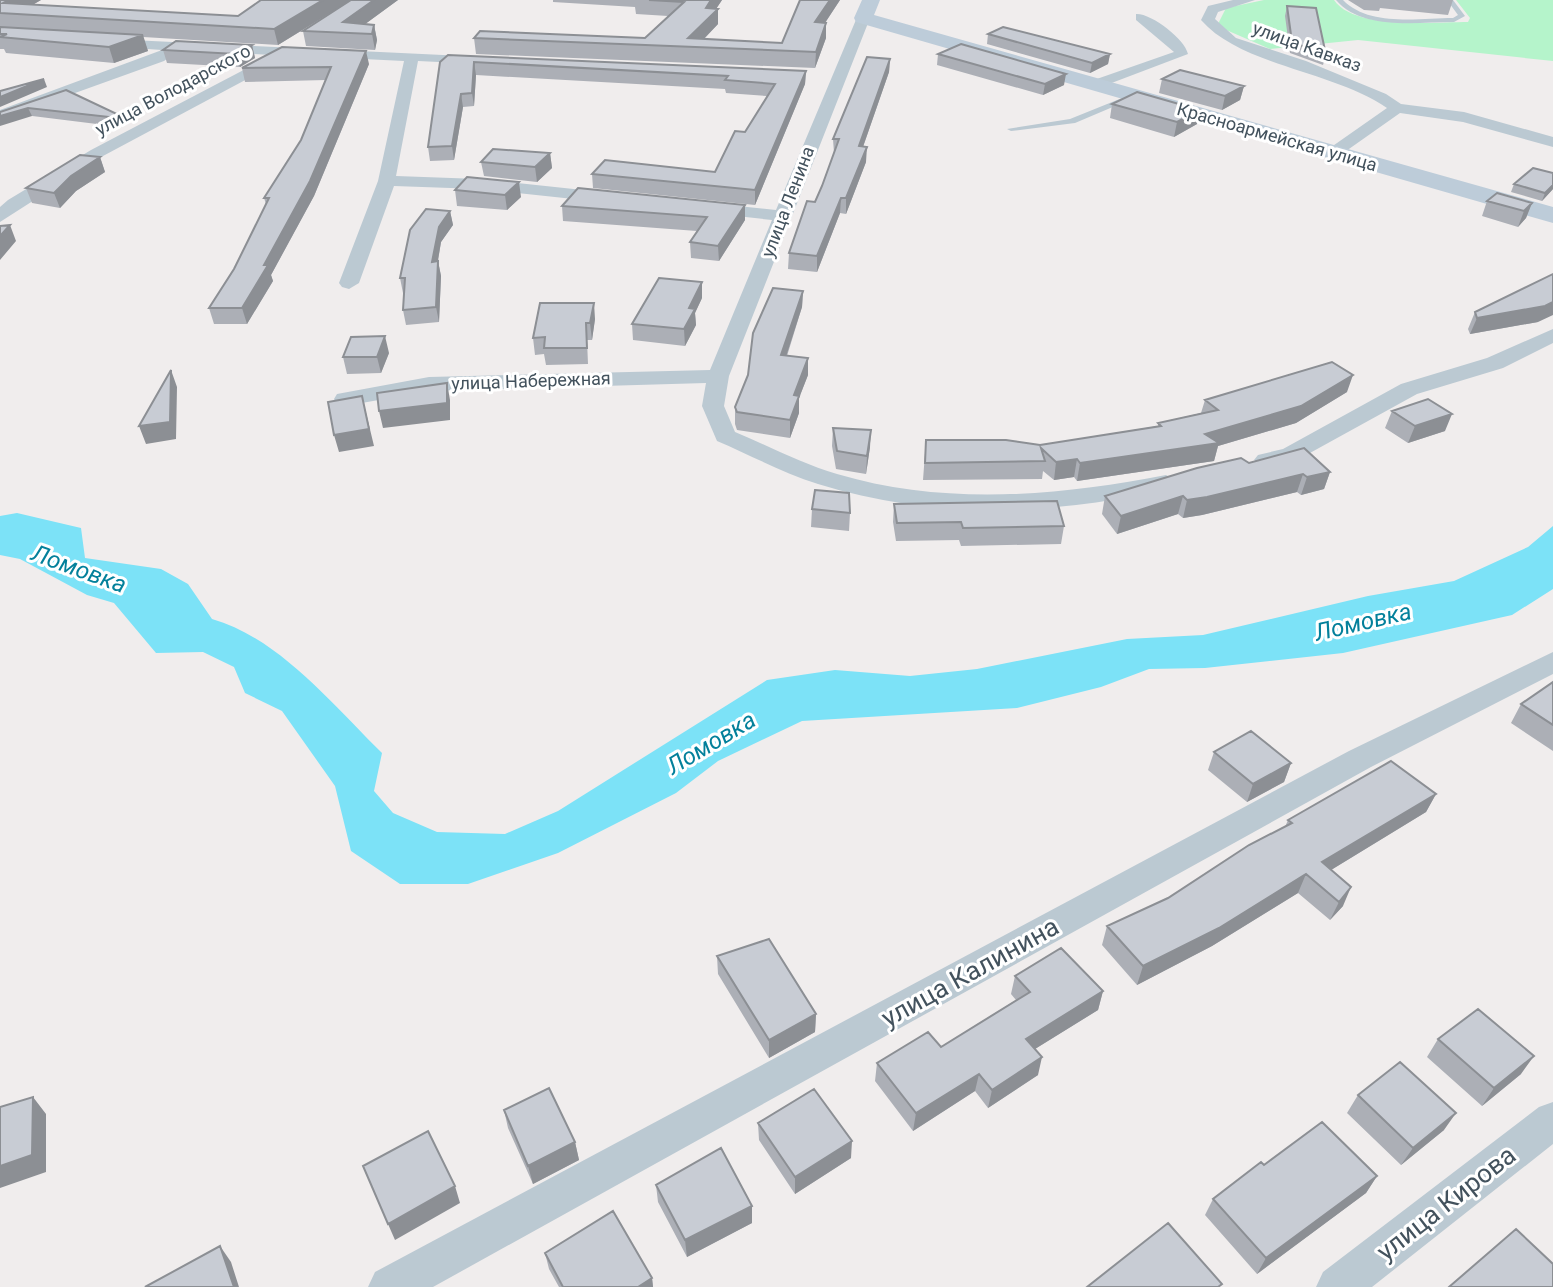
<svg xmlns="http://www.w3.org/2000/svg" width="1553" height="1287" font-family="Roboto,sans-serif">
<rect width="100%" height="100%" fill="#f0eded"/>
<path fill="#b5f4cb" d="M1264,0H1334C1354,30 1434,22 1468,22L1470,18L1456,0H1553V61L1358,40L1270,49L1217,26L1226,8Z"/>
<path fill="#7ce2f7" d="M17,513L81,528L85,558L161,569L188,584L212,619C279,638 333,705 382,753L374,791L393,813L437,832L505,834L558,811L767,680L835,670L910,676L977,669L1127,639L1203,635L1368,596L1454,581L1528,547L1553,526V589L1512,615L1343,653L1205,668L1149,669L1101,687L1017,708L802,721L718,761L676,793L558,853L468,884H400L351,851L335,786L282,711L245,693L234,667L203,652L156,653L114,603L87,595L20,559L0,555V516Z"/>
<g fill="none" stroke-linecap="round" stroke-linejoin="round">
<path fill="#bbc9d2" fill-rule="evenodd" d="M1336,0H1343C1369,27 1419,18 1453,18L1458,15L1447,0H1453L1465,16L1454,22C1416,22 1363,31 1336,0Z
M1127,96L1134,98L1075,123L1011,131L1007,129L1070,119Z"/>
<path fill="#bbc9d2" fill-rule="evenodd" d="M1233,0H1255L1218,12L1215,19L1236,38L1306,61L1386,94L1401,104L1464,112L1553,137V147L1463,122L1400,113L1339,156H1327V150L1387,108C1334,71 1241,66 1201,20L1208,6Z
M1136,14C1151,13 1185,39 1188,54L1101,87H1091V81L1174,52L1136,20Z
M858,15L870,18L729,376L724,406L735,432C769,446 802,464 837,474C945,506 1057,496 1166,475L1178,482L1175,487C1058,516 933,520 818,484C783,473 750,455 717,441L702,406L706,383L429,391L345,406L337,404L334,399L337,394L429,377L710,370L772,220L709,213L700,208L709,203L776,210Z
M110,39L485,57L487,60L480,64L418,61L396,176L479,179L611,193L620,198L611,203L479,189L394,186L359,283L349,289L342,287L339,283L378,181L404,61L281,55V61L103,156L0,222V207L8,200L91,150L272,55L179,50L164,61L0,120V110L162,50L105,46L103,43Z
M1553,329V343L1503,368L1417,394L1299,459L1266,467L1254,460L1258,455L1283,449L1401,384L1487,358Z
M1553,652V674L1371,767L433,1287H368L375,1272L1349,751Z
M1553,1102V1144L1372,1287H1316L1323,1272L1539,1107Z"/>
<path fill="#bdccd9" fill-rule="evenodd" d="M862,0H880L874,15L1553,207V223L856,22L854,18Z"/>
</g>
<path fill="#acafb6" d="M0,0H41L32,5L238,16L261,0H398L365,24L374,25L377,40L375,50L306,46L303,31L350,1L278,45L143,37L148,51L114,63L6,53L4,49H0Z
M553,0H722L716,9H718V24L704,39L782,43L800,0H840L825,23H826V38L815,68L476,54L474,38H645L668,16L636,14L635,7L553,2Z
M1348,0H1453L1448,15L1380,8L1379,11L1364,10Z
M1287,6L1326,55L1323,65L1290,53L1285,16Z
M988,34L1110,54L1108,64L1090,73L987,44Z
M252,45L255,58L240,67L167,63L163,50Z
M938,54L1064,85L1043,95L937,65Z
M448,55L806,71L805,84L755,205L593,188L592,174L715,172L745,132L767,96L726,93L725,89L476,75L474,106L463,107L454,160L430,161L428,147Z
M890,59L889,72L863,147L866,162L846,214L840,213L817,272L788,269L789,253L822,186L834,153L833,139Z
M369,64L314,196L271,275L273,281L247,324H214L209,308L234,269L266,204L264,198L301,140L326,80L245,82L242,68Z
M1162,79L1244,86L1240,100L1222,110L1159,93Z
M66,90L119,115L122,124L121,127L0,112Z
M1112,104L1197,124L1174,137L1110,118Z
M550,153L552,168L537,182L484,176L481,162Z
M100,157L105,172L76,191L60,208L32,203L26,188Z
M1553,173V189L1542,201L1511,192L1514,184Z
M455,190L521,197L507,210L457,206Z
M1487,201L1532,203L1526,218L1518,227L1482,216Z
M745,205V220L719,261L691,258L690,242L697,231L563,221L562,206Z
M450,211L453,225L441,242L438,261L441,276L439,322L406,325L403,310V293L400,278Z
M803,291L802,307L787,356L808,358V375L799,398V413L790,438L737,430L735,424V407Z
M702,298L695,313L696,325L685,346L633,340L632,324Z
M1475,312L1538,322L1470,334L1468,329Z
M595,319L592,340H587L588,364L546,365L544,354L535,355L533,338Z
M389,353L381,373L347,374L343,357Z
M1347,392L1296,423L1218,446L1214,461L1077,481L1074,477L1054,480L1043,471L1042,479L923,480L926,440L1040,445L1158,426V423L1201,413L1205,400Z
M1392,411L1445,431L1408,443L1385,428Z
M833,428L870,447L866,474L836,469L832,446Z
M1330,472L1324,489L1301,495L1297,492L1202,515L1183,518L1178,514L1117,534L1102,514L1105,496Z
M894,504L1064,526L1061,544L961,546L959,540L896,541L893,522Z
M812,509L850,513L849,531L811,527Z
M1553,682V751L1511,723L1521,704Z
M1214,752L1291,763L1284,782L1247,802L1208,770Z
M1436,794L1426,812L1331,870L1343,906L1330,920L1298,893L1212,946L1137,985L1102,945L1107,926L1168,898L1285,827L1288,820Z
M717,956L816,1014L815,1032L769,1058L718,974Z
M1015,976L1103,991L1098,1010L1035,1049L1038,1075L988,1108L975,1091L913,1131L875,1081L877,1063L941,1047L1016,1000L1011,994Z
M1438,1039L1521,1074L1482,1106L1427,1057Z
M1358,1095L1444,1130L1401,1165L1347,1113Z
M504,1110L575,1142L579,1160L533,1184L508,1128Z
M758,1123L851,1158L795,1194L759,1140Z
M1264,1165L1377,1176L1366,1193L1257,1274L1205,1215L1213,1199Z
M656,1185L752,1223L687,1257L658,1202Z
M545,1253L652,1278L653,1287H559L549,1269Z"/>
<path fill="#8c8f94" d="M9,0H41L17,14L3,3Z
M323,0H351L278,45L274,29Z
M374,0H398L353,33L343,22Z
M711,0H722L712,15L718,9V24L696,47L688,38Z
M830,0H840L815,38V22Z
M826,23V38L815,68L816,52Z
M374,25L377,40L375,50L372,34Z
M143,35L148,51L114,63L109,47Z
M252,45L255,58L240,67L236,54Z
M366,51L369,64L314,196L271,275L273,281L247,324L242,308Z
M1110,54L1108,64L1090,73L1092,63Z
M890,59L889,72L858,161L859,146Z
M474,62L476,75L474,106L472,93Z
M806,71L805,84L755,205V190Z
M1066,74L1064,85L1043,95L1045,84Z
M44,79L47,87L0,107V97Z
M1244,86L1240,100L1222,110L1225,96Z
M461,94L463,107L454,160L452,146Z
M28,108L32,116L0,126V116Z
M1200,110L1197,124L1174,137L1177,122Z
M867,147L866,162L846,214V198Z
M550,153L552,168L537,182L535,167Z
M100,157L105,172L76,191L60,208L54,193L71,176Z
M519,182L521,197L507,210L505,195Z
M1553,185V189L1542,201L1545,193Z
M841,198L840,213L817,272V256Z
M1532,203L1526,218L1518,227L1524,211Z
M745,205V220L719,261L718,246Z
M450,211L453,225L441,242L435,277L432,262L439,227Z
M10,225L16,241L0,260V236Z
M438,261L441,276L439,322L436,307Z
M702,282V298L695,313L696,325L685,346L684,329L689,308Z
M803,291L802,307L781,372V355Z
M1553,302V315L1538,322L1470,334L1477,318Z
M594,303L595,319L592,340L590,323Z
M385,336L389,353L381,373L377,357Z
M808,358V375L799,398V413L790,438V420L794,395Z
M171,370L177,387L176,439L146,444L139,426Z
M1353,375L1347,392L1296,423L1218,446L1214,461L1077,481L1080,463L1205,434Z
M447,383L450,400V420L383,428L379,411Z
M362,396L374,446L339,452L334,435Z
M1452,414L1445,431L1408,443L1415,426Z
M871,430L870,447L866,474L867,456Z
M1077,459L1074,477L1054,480L1056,462Z
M1330,472L1324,489L1301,495L1307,477Z
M1303,474L1297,492L1202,515L1183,518L1187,500Z
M1183,496L1178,514L1117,534L1121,516Z
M1291,763L1284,782L1247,802L1253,784Z
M1436,794L1426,812L1313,881L1322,862Z
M1306,874L1298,893L1212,946L1137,985L1143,966Z
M1351,887L1343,906L1330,920L1339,902Z
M1103,991L1098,1010L1022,1057L1026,1039Z
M816,1014L815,1032L769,1058V1040Z
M1534,1056L1521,1074L1482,1106L1494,1088Z
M1042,1057L1038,1075L988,1108L992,1090Z
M979,1074L975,1091L913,1131L916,1113Z
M33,1097L46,1114V1172L0,1188V1166Z
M1456,1113L1444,1130L1401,1165L1413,1148Z
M852,1141L851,1158L795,1194V1177Z
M575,1142L579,1160L533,1184L528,1166Z
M1377,1176L1366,1193L1257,1274L1266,1258Z
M455,1186L460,1203L395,1240L388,1224Z
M752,1206V1223L687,1257L685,1240Z
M220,1246L231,1262L239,1287H234Z
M652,1278L653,1287H638Z"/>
<path fill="#c8ccd4" stroke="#8c8f94" stroke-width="2" d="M0,0H9L3,3L238,16L261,0H323L274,29L0,13Z
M351,0H374L343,22L374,25L372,34L303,31Z
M649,0H711L706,8L718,9L688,38L782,43L800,0H830L815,22L826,23L816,52L474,38L480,31L645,38L684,2Z
M1287,6L1316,8L1326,55L1292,42Z
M0,27L143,35L109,47L0,37L7,34H0Z
M1003,27L1110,54L1092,63L988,34Z
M176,41L252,45L236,54L163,50Z
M961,44L1066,74L1045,84L938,54Z
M282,47L366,51L310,181L264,265H268L242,308H209L234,269L269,198H264L301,140L331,67L242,68Z
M448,55L806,71L755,190L592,174L605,160L715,172L735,131L745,132L775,84L725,80L728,76L474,62L472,93L461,94L452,146L428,147L440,62Z
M867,57L890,59L859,146L867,147L846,198H841L817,256L789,253L807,201L815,202L822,186L839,139H833Z
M1180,70L1244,86L1225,96L1162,79Z
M44,79L0,97V91Z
M66,90L119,115L118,118L28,108L0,116V112Z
M1137,92L1200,110L1177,122L1112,104Z
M493,149L550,153L535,167L481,162Z
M80,155L100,157L71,176L54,193L26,188Z
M1533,168L1553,173V185L1545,193L1514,184Z
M467,177L519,182L505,195L455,190Z
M578,188L745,205L718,246L690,242L707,217L562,206Z
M1497,193L1532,203L1524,211L1487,201Z
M426,209L450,211L439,227L432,262L438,261L436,307L403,310L405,278H400L410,230Z
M10,225L0,236V226Z
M1553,274V302L1545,306L1477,318L1475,312Z
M659,278L702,282L689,308L695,309L684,329L632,324Z
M773,288L803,291L781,355L808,358L794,395L799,396L790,420L737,412L735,407L748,375L753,333Z
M540,303H594L590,323H586L587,348H544L545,337L533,338Z
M385,336L377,357H343L351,337Z
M1332,362L1353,375L1301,406L1205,434L1219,443L1080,463L1077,459L1056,462L1041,448L1045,461L925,463L926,440H1006L1040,445L1161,426L1158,423L1218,410L1205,400Z
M171,370L170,422L139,426Z
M447,383V403L379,411L377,393Z
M362,396L369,429L334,435L328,402Z
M1428,399L1452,414L1415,426L1392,411Z
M833,428L871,430L867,456L837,451Z
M1304,448L1330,472L1307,477L1303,474L1207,497L1187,500L1183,496L1121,516L1105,496L1197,468L1241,458L1249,463Z
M815,490L849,493L850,513L812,509Z
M1057,501L1064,526L963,528L961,522L897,523L894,504Z
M1553,682V725L1521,704Z
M1251,731L1291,763L1253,784L1214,752Z
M1391,761L1436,794L1322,862L1351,887L1339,902L1306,874L1219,928L1143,966L1107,926L1168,898L1249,845L1292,823L1288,820Z
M769,939L816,1014L769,1040L717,956Z
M1061,948L1103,991L1026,1039L1042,1057L992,1090L979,1074L916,1113L877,1063L928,1032L941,1047L1030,992L1015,976Z
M1478,1009L1534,1056L1494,1088L1438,1039Z
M1400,1062L1456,1113L1413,1148L1358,1095Z
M549,1088L575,1142L528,1166L504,1110Z
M814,1089L852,1141L795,1177L758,1123Z
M33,1097L32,1155L0,1166V1107Z
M1322,1122L1377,1176L1266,1258L1213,1199L1261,1162L1264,1165Z
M428,1131L455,1186L388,1224L363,1166Z
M721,1148L752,1206L685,1240L656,1185Z
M613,1211L652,1278L638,1287H563L545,1253Z
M1168,1223L1222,1284L1218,1287H1087Z
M1516,1229L1553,1264V1287H1449Z
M220,1246L234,1287H145Z"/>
<g text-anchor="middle" stroke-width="6" stroke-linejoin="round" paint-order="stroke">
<g font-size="18" fill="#43525d" stroke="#fff">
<text transform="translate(1307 47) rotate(20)" y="6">улица Кавказ</text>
<text transform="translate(173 90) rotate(-28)" y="6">улица Володарского</text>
<text transform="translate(1277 137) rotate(16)" y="6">Красноармейская улица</text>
<text transform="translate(788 202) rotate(-69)" y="6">улица Ленина</text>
<text transform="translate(531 381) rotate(-2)" y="6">улица Набережная</text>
</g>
<g font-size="24" font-style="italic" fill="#03809b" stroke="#fff">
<text transform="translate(79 569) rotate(20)" y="8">Ломовка</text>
<text transform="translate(1363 622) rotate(-13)" y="8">Ломовка</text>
<text transform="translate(711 743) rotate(-31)" y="8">Ломовка</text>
</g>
<g font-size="26" fill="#43525d" stroke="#fff">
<text transform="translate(970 972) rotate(-29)" y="9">улица Калинина</text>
<text transform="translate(1446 1203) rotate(-38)" y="9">улица Кирова</text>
</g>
</g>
</svg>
